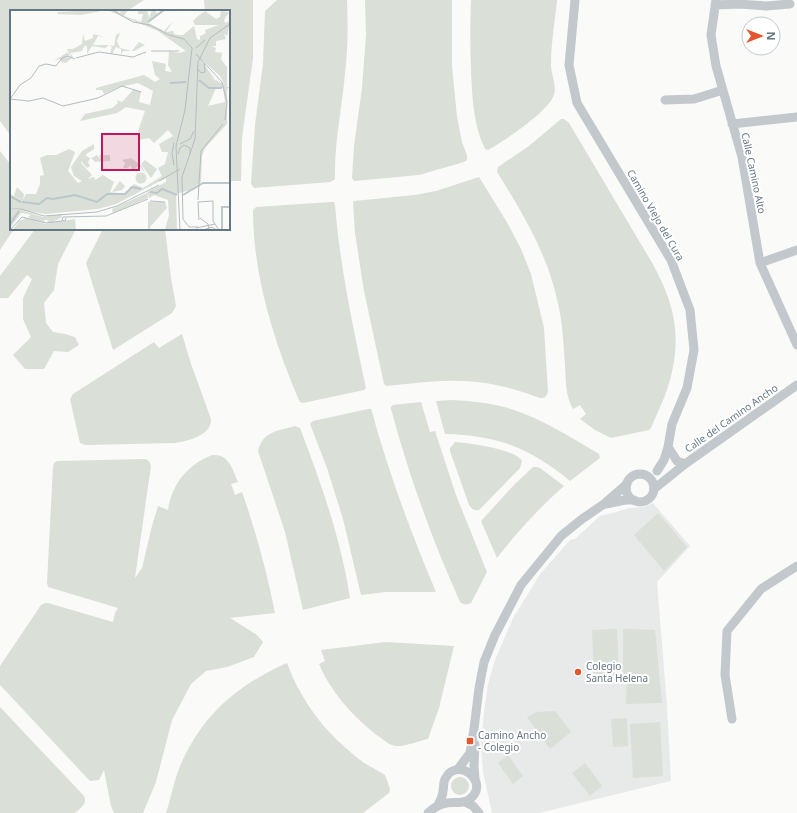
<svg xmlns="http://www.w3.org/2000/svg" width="797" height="813" font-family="'Noto Sans',sans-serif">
<rect width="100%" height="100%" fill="#fafaf8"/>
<path fill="#e8e9e9" d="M653,503L690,546L657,582L667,706L671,781L539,813H492L483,772L481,746L484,712L488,684L495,660L513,618L541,573L570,540L575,539L600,516L613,513L629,508L644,507Z"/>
<path fill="#dadfd7" d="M0,0H144L127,11H11V136L0,121Z
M204,0H253V58L242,138L241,181H229V11H205Z
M277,0H347C348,25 348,49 345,73C342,109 334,144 335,179L331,182L254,188L251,184L255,125L263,63L265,11Z
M365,0H452V66L457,117L462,142L467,155V160L464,162L419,175L354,181L352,178L354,146L362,88L364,62L366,35Z
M471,0H557C555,21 551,43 551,65C551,74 557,86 554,95C548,112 504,141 488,150L485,149C473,124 472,96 471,68C470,45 470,23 471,0Z
M561,119H564L569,123L651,261C673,300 682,332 671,376C667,394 658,411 651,428L649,430L611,438L595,430L580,419L586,414L580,405L573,409C565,395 566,381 565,365C564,350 563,334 561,319C552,262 527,220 497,172L498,167L529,146Z
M0,151L11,165V229H14L0,250Z
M479,177L508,224L521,249L531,274L544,328L548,392C546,397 545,398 540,398C526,393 511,388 496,385C460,377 423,382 386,386L384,384L364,291L355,233L353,202L354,201L415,195L436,191Z
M331,202H334L335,205C340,267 353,327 366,388L364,390L303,403L300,402L298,398C273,339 253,274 253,210L256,207Z
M33,229H76L58,264L54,290L44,303L46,323L53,332L65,334L75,337L79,345L68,352L54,351L44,369H25L13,355L31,337L23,319V298L32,279L27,275L8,298H0V276L33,232Z
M103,229H165L171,278L176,306L172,313L113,350L86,263Z
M182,334L191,364L211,419C212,435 188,441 175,443L86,445L80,443L70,399L73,394L154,342L159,348Z
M453,400C472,401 490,403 508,408C541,418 570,437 599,454L600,458L570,481C530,448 497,435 445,434L436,401Z
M421,402L430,432L435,431L456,495L487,572L471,603C466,605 464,605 460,602C432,539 409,476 391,409V407L393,405Z
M368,409H371L372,412C389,474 411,533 436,592H386L361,595L343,519L327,468L310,424L313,421Z
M295,426L300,428C321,483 341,539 350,598L303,610L285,532L258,451C263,431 278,431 295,426Z
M455,442C469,443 515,449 522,461L520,468L479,510C474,511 472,509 469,505L450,451V448Z
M212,455C229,454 232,468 238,482L231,484L235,495L242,492C256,532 267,572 275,613L230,618L257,635L263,642L254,657L227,667L206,671L191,684L172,720L156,782L143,813H114L111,806L104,770L99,780L90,781L0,685V666L41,605L45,603H48L113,622L115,613L118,608L48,587L47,583L53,467L54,463L57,461L144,459C148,459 150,462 151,466L135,578L142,568L152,526L158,506L168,510C172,484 187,465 212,455Z
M533,467H537L540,468L564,486C539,508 517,532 497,558L481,521L514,485Z
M658,513L687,547L664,571L634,535Z
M617,629L619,675L594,676L592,630Z
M623,629L655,630L662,703L626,704L627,679L623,678Z
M386,642L454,646L439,708L428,739C418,741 405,747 395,746C387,744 380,737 374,733C350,713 331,692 319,664L325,661L321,650Z
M287,663C291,673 295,684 301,693C316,721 339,744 364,763C371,767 379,771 385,775L390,789L389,793L363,813H166C171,798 174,781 180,766C203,714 236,686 287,663Z
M0,707L84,796C88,804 80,808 75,813H0Z
M555,711L571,732L550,749L527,717L537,712Z
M627,718L628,746L613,747L611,719Z
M660,722L663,776L633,778L630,724Z
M508,755L523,776L513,784L498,763Z
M585,763L602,786L590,796L572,773Z
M451 786a9 9 0 1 1 18 0a9 9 0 1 1-18 0Z"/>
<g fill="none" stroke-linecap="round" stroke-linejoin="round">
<path stroke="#c3c8cc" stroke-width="9" d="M575,0L569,65L577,103L671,260L690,310L694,350L687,388L672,424L668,447L664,460L657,471
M716,0L711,35L716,66L742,157L760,263L797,345
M715,5L739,4L766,6L790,4
M665,100L694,99L723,90
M732,124L797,117
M760,263L797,250
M668,447L677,461L685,464
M626 488a14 14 0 1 1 28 0a14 14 0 1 1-28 0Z
M654,489L685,464L797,385
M606,504L625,500H634
M732,719L725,675L727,631L761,589L797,566
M458,769L470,753L474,729L479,688L484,662L495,635L521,585L561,536L582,519L604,504L627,484
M475,779L474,766L475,744
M465,802L473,806L479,813
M428,813C434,808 439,804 447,803C455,801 463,805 470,799C491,782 457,755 445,779C443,783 444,787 443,791C443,796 440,801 438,805"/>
</g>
<g fill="#e4572e" stroke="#fff" stroke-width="1.5">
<circle cx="578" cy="672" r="4"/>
<rect x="466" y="737" width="8" height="8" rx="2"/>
</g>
<g text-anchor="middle" stroke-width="4" stroke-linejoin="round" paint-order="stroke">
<g font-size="10" fill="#657683" stroke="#fff">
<text transform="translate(754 173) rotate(78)" y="4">Calle Camino Alto</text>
<text transform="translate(656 215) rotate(60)" y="4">Camino Viejo del Cura</text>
<text transform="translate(731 418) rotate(-35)" y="4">Calle del Camino Ancho</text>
</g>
<g font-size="10" fill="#657683" stroke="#fff" text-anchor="start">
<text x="586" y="670">Colegio<tspan x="586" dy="12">Santa Helena</tspan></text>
<text x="478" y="739">Camino Ancho<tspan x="478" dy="12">- Colegio</tspan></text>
</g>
</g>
<g transform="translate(10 10)">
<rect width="220" height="220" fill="#fafaf8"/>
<path d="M81,0H96L71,5L47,4L48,2ZM97,0H107L110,3L111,0H118L114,6L131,12L133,4H128V0H137L139,8L142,0H145L147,4L153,0H164H154L138,13L154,21L163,11L156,22L163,21L164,24L168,25H173L184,16L187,29L190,30V26L196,23L195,20L209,15H185L183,11L187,7L195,1L206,9L210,7L211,1L219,2L214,10L215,13L220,11L217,26L214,24L216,29L206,31V36H202L206,38L205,42L214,43H212L211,49L217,57V77H220L217,79V114L195,138L192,146L191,172L180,180L166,184L167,220H155L159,205L158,190L144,185L139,188L137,182L156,172V168L106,194L88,199L35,204L0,198V184L10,190L13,191L4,186L7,177L14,184L13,190L16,184H26L30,174V166L34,165L30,148L37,145H46L59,139L65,142L58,161L68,173L72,171L64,166L61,157L72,141L84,134V139L75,145L80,148L78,152L80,156L77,158L71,151V153L82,165L78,169L84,167L85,170L93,165L104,172L100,182L114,184L124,174L133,178L152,166L148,158L155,154L158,142H152L149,134L163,126L158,120L144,133L139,128L129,130L128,121L135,101L116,97L107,103L70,111L75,104L102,98L108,93L107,90L112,92L124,79L131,82L129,92L140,95L143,81L128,73L109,77L94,84L92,80H86V78L134,65L145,72L150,69L145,65L142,51L156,54L155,61L162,62L158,55L159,41L169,43L176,41L148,21ZM191,49L210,66L214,74L205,70ZM206,78H213L215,92L198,96ZM110,23L107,31L110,38L122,41L129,32L135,35L124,41H113L111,44V39L106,37L102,44H100L102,37L99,35L95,38L82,36L77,44V36H74L72,41L60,43L63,47L56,53L51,52L50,49L44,51L58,42L59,46L53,48L61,47L57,39H63L72,34L73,24L75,31L83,28V24L95,27L88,26L83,35H98L104,36L106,25ZM87,145L90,149L89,145H100V151L85,152L81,148ZM121,148L132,156L135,163L129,155L123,161L120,155L118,158H113L115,153L112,150ZM135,150L147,159L141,168L131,154ZM125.5 168a5.5 5.5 0 1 1 11 0a5.5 5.5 0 1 1-11 0ZM110,171L115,176L112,180L102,182ZM137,183L138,188L103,203L102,199ZM140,192H155L157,198L140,217ZM0,200H11L33,207L52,204V207L43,212H37L39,210H34L35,212L23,210L18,207L21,205L18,204L11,203L0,218ZM16,208L35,214L65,209L66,220H3L9,211Z" fill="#dadfd7" fill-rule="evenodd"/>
<path fill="none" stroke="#bbc7cb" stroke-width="2" d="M138,12L154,0M189,70L199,78H212M160,73L176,72M140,182L147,183L152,179L167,185M173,185L193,173H220M0,186L11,192M12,192L29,194L37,188L43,189L65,185L87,192L97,184H115L122,177L131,179M0,214L9,201M212,220V197H220"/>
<path fill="none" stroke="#b5bdc2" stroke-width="1" d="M43,0H77M102,0L123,12L140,15L159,25L174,29L182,38L175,100L166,136L170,220M186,38L195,30M141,41H169M186,44L212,72L217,92L215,110M66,48L89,42L123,47L136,42M188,59L191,63L195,62L194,53M88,88L112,76L131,82M0,89L19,91L33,88L53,96L88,88M0,89L10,75L21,68L29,56L36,54L46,56L52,48L58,46L65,49M170,134L180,129L184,121M168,144L170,138L174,135L180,138V144M164,155L162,143L164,133M149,171L170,159M188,190L191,141L213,114M140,191L155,192M188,192L203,191V211L209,220M188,192L189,210M0,199H11L34,206L87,202L107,196L149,175M56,208L55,211L52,210L53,207L96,206L138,189M190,208L198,214L199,220M188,217H179L173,209L172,167L185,129L188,52L200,28L220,14M186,218L205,214M0,220L12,207L36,213L52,211M139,220V192M193,220L202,217L206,220"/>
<path fill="#c2185b" fill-opacity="0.15" stroke="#c2185b" stroke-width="2" d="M92,124H129V160H92Z"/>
<rect width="220" height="220" fill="none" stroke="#657683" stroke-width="2"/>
</g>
<g transform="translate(761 36) rotate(90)"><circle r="19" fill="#ffffff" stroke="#c1c8cd"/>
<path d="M0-3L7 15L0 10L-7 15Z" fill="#e4572e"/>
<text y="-6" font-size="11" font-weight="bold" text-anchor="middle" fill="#657683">N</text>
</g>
</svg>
